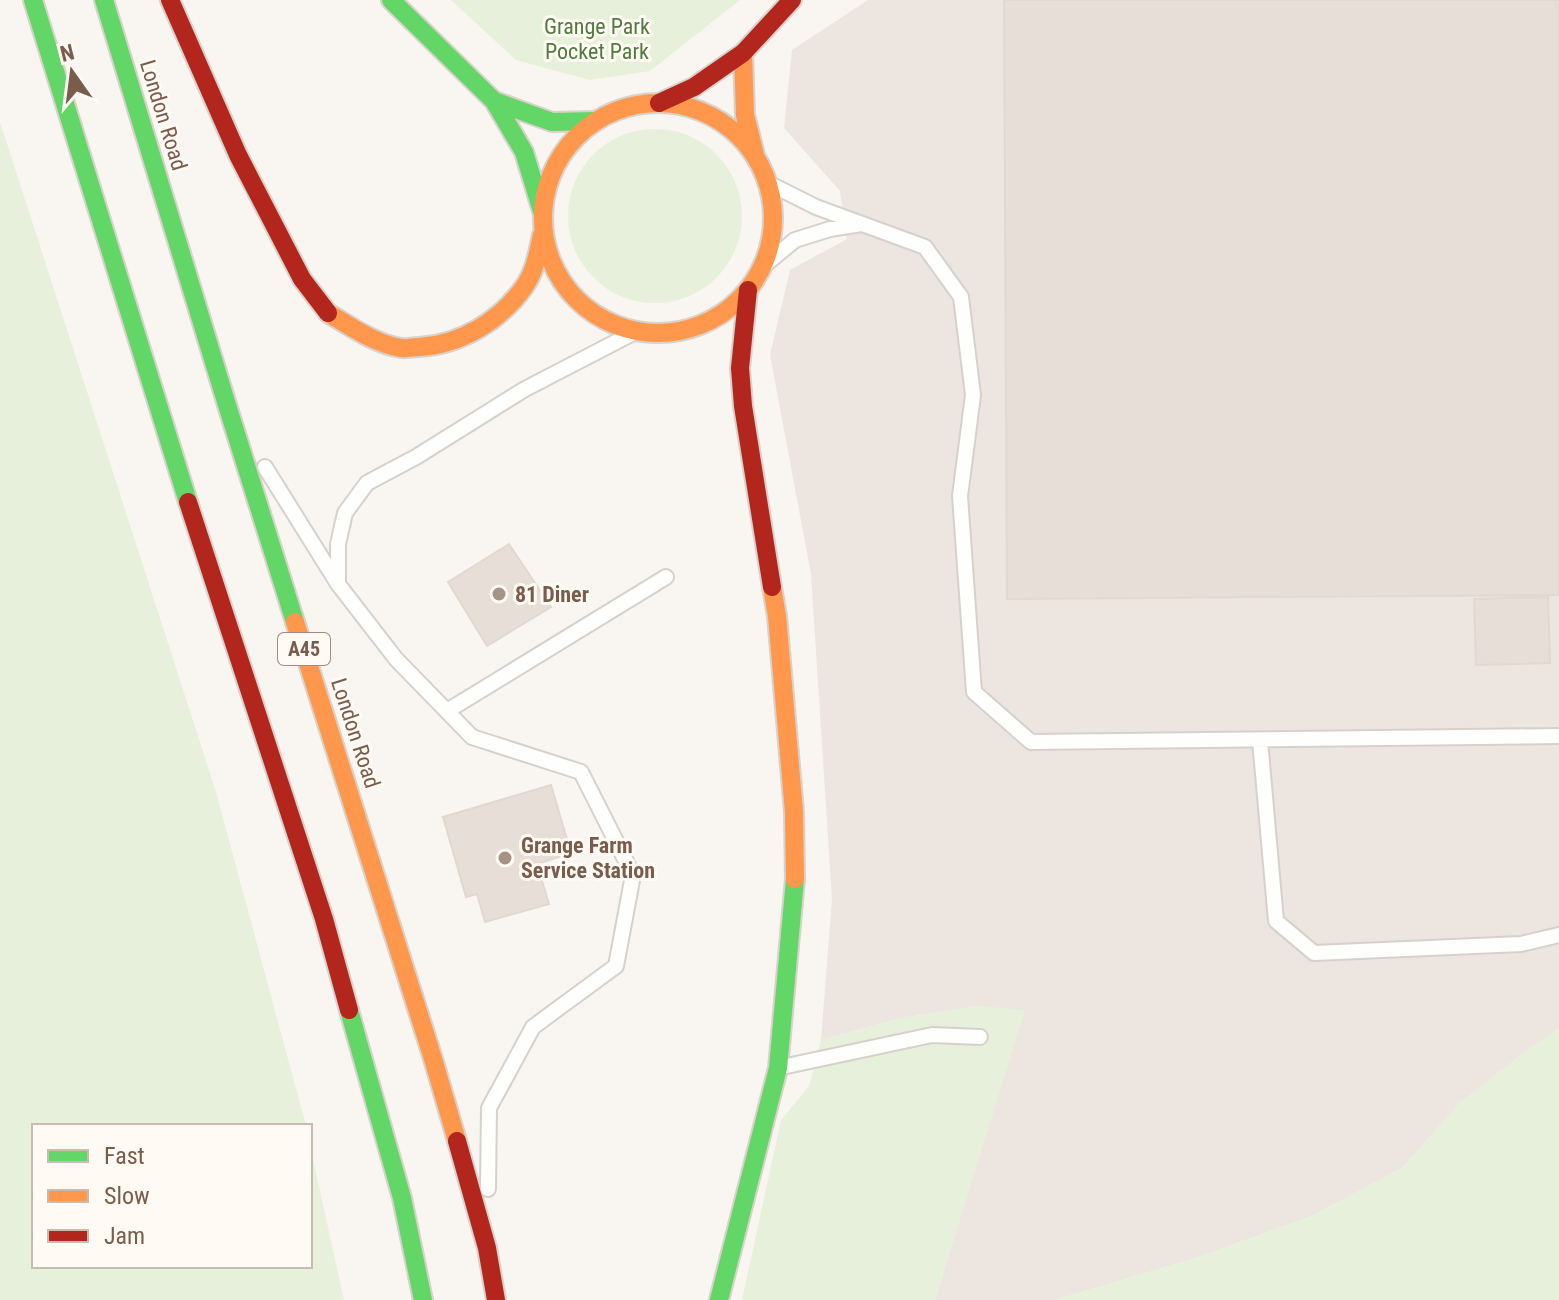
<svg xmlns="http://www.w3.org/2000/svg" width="1559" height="1300" font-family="'Roboto Condensed',sans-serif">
<rect width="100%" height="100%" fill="#f9f5f0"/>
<path fill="#ede5e0" d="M868,0H1559V1029L1529,1049L1461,1102L1402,1168L1312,1216L1193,1259L1055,1300H935L1024,1011L977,1006L902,1018L821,1040L832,899L811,574L770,355L790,270L847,239L840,191L784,128L792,50Z"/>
<path fill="#e7f0db" d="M451,0H740L650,71L590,80L516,60Z
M0,122L216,792L306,1126H34V1266H310V1146L344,1300H0Z
M568 216a87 87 0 1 1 174 0a87 87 0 1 1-174 0Z
M977,1006L1025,1010L935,1300H742L781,1120L809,1086L821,1040L902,1018Z
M1559,1029V1300H1055L1193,1259L1312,1216L1402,1168L1461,1102L1529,1049Z"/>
<path fill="#e6ded7" stroke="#e2d8d2" stroke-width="2" d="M1004,0H1559V595L1007,599Z
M509,544L551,607L487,646L448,582Z
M1548,597L1550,663L1476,665L1474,599Z
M551,785L571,853L537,864L549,904L485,922L477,894L466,897L443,817Z"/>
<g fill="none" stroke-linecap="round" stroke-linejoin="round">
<g stroke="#d7d1cb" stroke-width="18">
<path id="lane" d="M768,183L816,207L925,247L961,297L973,395L960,496L974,692L1031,742L1559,736
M761,268L795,240L830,229L861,224
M265,467L338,584L396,659L472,737L581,772L633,875L616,966L533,1027L489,1108L488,1189
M338,584V544L345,513L367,483L416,457L525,389L637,331
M447,711L666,577
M1260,740L1276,921L1314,953L1521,944L1559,935
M782,1067L932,1035L980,1037"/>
</g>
<g stroke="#d9d2cb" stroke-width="22">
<path id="fast" d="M33,0L188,502
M104,0L227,405L295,622
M391,0L494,101L524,152L542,211
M494,101L552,122L595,121
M349,1010L402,1198L423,1300
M719,1300L778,1068L795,879"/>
</g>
<g stroke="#d9d2cb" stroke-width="22">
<path id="slow" d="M743,53L745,115L755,155
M543 218a115 115 0 1 1 230 0a115 115 0 1 1-230 0Z
M328,313C350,326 375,344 401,348C406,349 413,347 419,347C460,345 500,321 524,287C535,272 538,253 542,235
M772,587L777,616L794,812L795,879
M295,622L434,1062L457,1141"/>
</g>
<g stroke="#d9d2cb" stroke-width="22">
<path id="jam" d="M170,0L238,155L302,279L328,313
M659,103L694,87L743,53L792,0
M748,290L740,368L743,406L772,587
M188,502L324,919L349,1010
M457,1141L487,1248L496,1300"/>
</g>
<use href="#lane" stroke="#fefefd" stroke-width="14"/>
<use href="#fast" stroke="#63d668" stroke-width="18"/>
<use href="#slow" stroke="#ff974d" stroke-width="18"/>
<use href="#jam" stroke="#b3261e" stroke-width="18"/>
</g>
<g fill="#a69286" stroke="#fffaf3" stroke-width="3">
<circle cx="499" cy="594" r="8"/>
<circle cx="505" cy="858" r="8"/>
</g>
<g text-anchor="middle" stroke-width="6" stroke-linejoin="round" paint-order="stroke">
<rect fill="#fffaf3" stroke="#a28b7f" stroke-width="2" x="278" y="633" width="52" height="32" rx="6"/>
<g font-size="20" font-weight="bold" fill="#7a5c4d">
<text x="304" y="656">A45</text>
</g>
<g font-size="22" fill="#537a41" stroke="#fffaf3">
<text x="597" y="34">Grange Park<tspan x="597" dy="25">Pocket Park</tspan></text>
</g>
<g font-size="22" fill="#7a5c4d" stroke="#fffaf3">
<text transform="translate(164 115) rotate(73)" y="8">London Road</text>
<text transform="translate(356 733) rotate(72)" y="8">London Road</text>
</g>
<g font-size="22" font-weight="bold" fill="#7a5c4d" stroke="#fffaf3" text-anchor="start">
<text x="515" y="602">81 Diner</text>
<text x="521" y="853">Grange Farm<tspan x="521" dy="25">Service Station</tspan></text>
</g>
</g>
<rect x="32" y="1124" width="280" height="144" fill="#fffaf3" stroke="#cabbb1" stroke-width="2"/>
<rect x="48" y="1150" width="40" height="12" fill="#63d668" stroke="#cabbb1" stroke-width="2"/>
<text x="104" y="1164" font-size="24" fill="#7a5c4d">Fast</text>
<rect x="48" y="1190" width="40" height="12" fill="#ff974d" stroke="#cabbb1" stroke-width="2"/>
<text x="104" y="1204" font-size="24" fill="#7a5c4d">Slow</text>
<rect x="48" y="1230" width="40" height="12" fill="#b3261e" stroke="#cabbb1" stroke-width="2"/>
<text x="104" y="1244" font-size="24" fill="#7a5c4d">Jam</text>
<g transform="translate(72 72) rotate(346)" stroke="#fffaf3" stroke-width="6" paint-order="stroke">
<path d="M0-6L14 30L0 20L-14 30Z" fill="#7a5c4d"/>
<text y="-12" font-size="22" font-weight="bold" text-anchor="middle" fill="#7a5c4d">N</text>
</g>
</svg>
